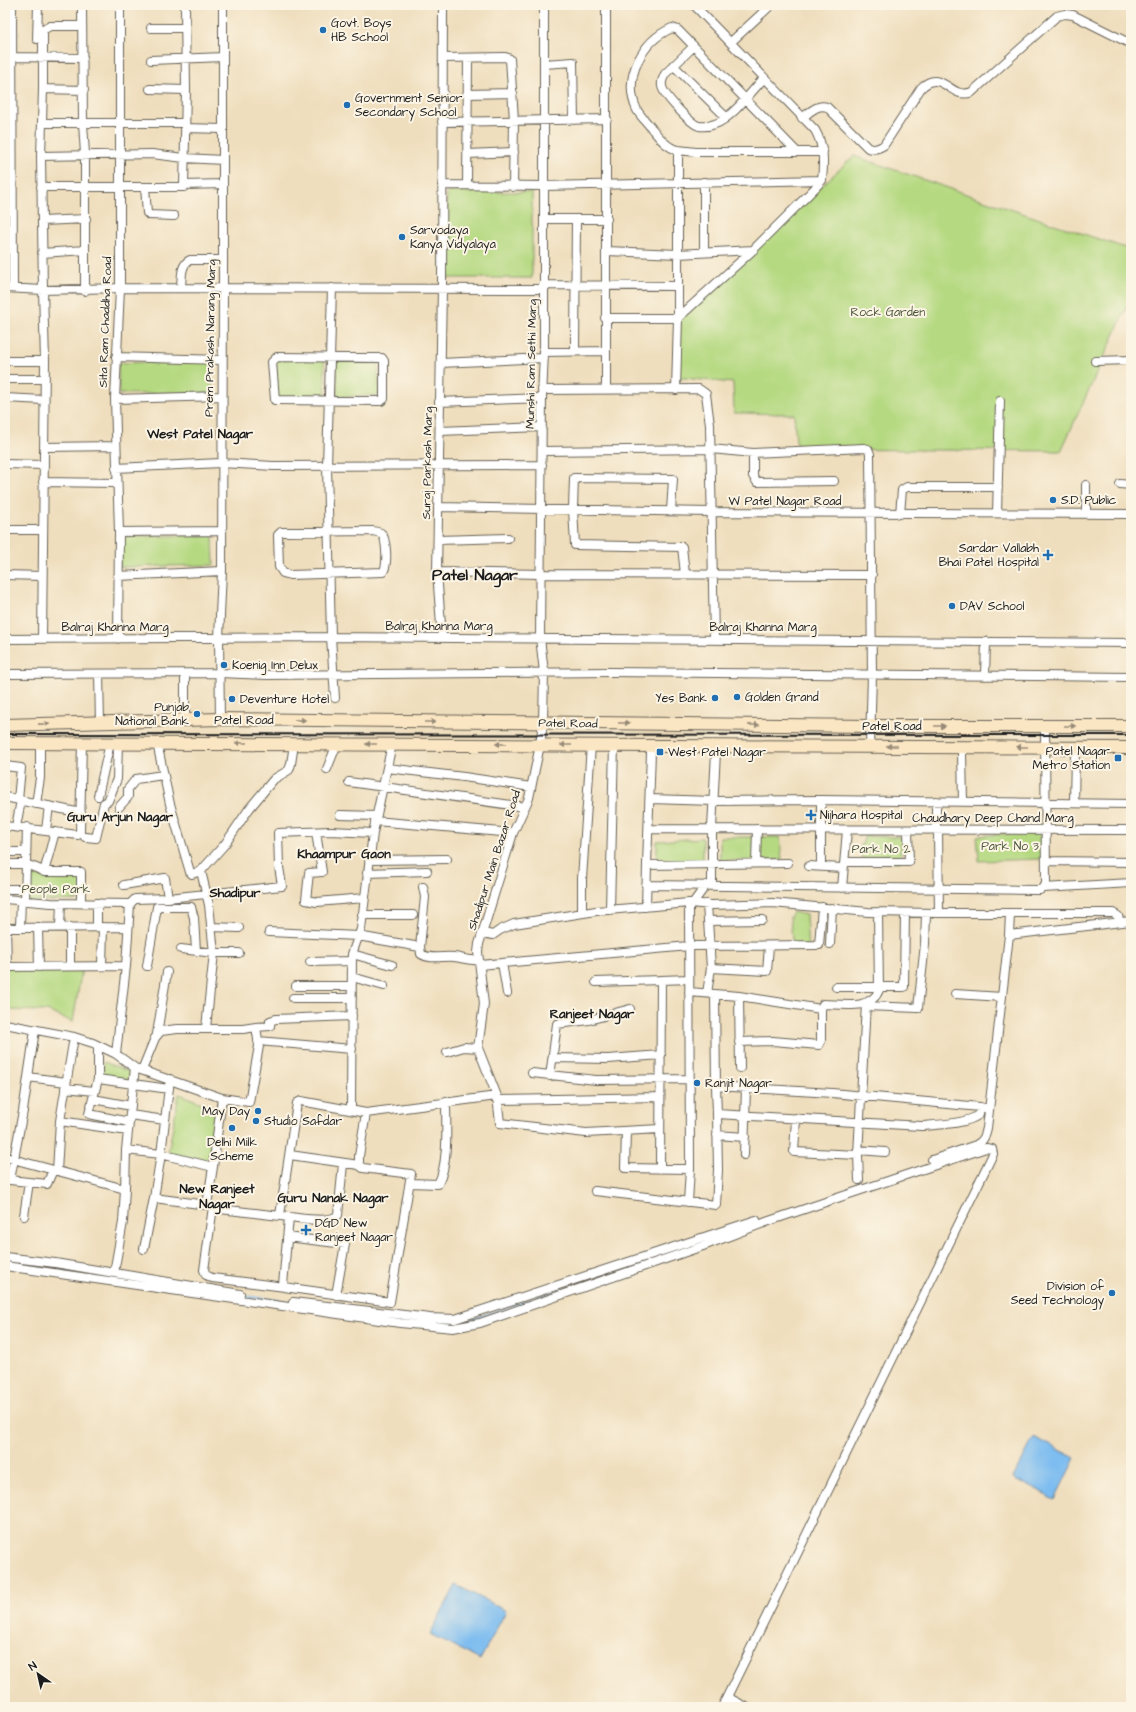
<svg xmlns="http://www.w3.org/2000/svg" width="1136" height="1712" font-family="'Architects Daughter',sans-serif">
<rect width="100%" height="100%" fill="#fcf5e5"/>
<filter id="ink" filterUnits="userSpaceOnUse"><feTurbulence type="fractalNoise" baseFrequency=".025" numOctaves="2"/><feDisplacementMap in="SourceGraphic" scale="8" xChannelSelector="R" yChannelSelector="G"/><feConvolveMatrix kernelMatrix="1 2 1 2 8 2 1 2 1" color-interpolation-filters="sRGB"/></filter>
<filter id="wash" filterUnits="userSpaceOnUse"><feTurbulence type="fractalNoise" baseFrequency=".012" numOctaves="4" result="noise"/><feDisplacementMap in="SourceGraphic" scale="16" xChannelSelector="R" yChannelSelector="G"/><feGaussianBlur stdDeviation="0.9" result="paint"/><feColorMatrix in="noise" values="0 0 0 0 0 0 0 0 0 0 0 0 0 0 0 0 0 1.4 0 .05"/><feComposite in="paint" operator="in"/></filter>
<g filter="url(#wash)">
<rect width="100%" height="100%" fill="#efdebd"/>
<path fill="#b5d981" stroke="#687a4e" d="M854,156L1131,250V298L1061,451L800,449L796,442L794,414L734,413L733,383L674,377L678,318Z
M447,192H532V278H446Z
M324,358L326,397L277,398L276,360Z
M378,359L379,395L337,397L336,360Z
M212,361V393L119,394L118,363Z
M213,535L214,565L120,567L119,537Z
M1042,831V859L979,861L977,836Z
M865,836L902,837L900,862L862,860L861,847Z
M720,837H780L782,860L720,861Z
M703,838V861L657,863V841Z
M27,876L88,877L84,900L27,902Z
M793,912L806,915L808,951L793,950L790,917Z
M5,967L82,968L73,1022L47,1011L5,1010Z
M104,1062L130,1072L129,1080L101,1077Z
M179,1094L217,1109L208,1162L168,1153Z"/>
<path fill="#7cbcf0" stroke="#4c6c86" d="M1034,1437L1075,1458L1055,1499L1013,1478Z
M456,1585L506,1611L480,1660L430,1634Z"/>
<g fill="none" stroke-linecap="round" stroke-linejoin="round">
<path stroke="#7cbcf0" stroke-width="2" d="M241,1296L291,1302
M444,1322L456,1323L470,1320L651,1259"/>
</g>
</g>
<g filter="url(#ink)">
<g fill="none" stroke-linecap="round" stroke-linejoin="round">
<g stroke="#666054" stroke-width="10">
<path id="minor" d="M12,5L13,288
M82,5L83,123L85,154V291
M544,5V352L542,398L540,638L544,672L543,723L540,745L529,798L513,833L479,944L478,952L484,1004L478,1048L497,1096L500,1123L586,1133L660,1129
M151,28H185
M37,39L38,5
M731,42L771,5
M693,47L665,74C663,78 661,82 662,86C663,95 691,124 699,126C705,127 710,126 715,124C731,119 752,91 764,78
M12,57L83,58
M443,58L505,57L510,59L514,120L513,187
M151,60L223,57
M544,64L573,62L574,120
M673,65L726,117
M43,89V30L50,26H82
M150,89L186,90
M84,90L43,89L41,156L152,154L184,158L223,160
M467,94L513,93
M802,118C810,112 817,104 827,107L868,148C874,150 878,149 884,145L921,88C943,67 950,101 972,92L1057,16L1065,14L1073,15L1131,44
M442,122L607,119
M42,123H184
M185,128L223,129
M678,150C667,148 659,137 652,129C648,123 640,116 637,110C622,78 642,41 672,28L678,30L797,152
M468,154L514,152
M184,185L223,184
M442,185L543,186L822,180C824,161 824,146 815,130L694,5
M467,185L468,58
M41,187H184L186,90L185,5
M145,187L147,213L149,215L174,216
M544,219H607
M42,221L86,219
M607,251L678,254L753,250
M704,252V182
M42,253L85,250
M543,285L678,286
M5,288L43,290L41,156
M181,288C182,278 180,265 190,260H223
M332,288L327,466L331,637L335,698
M605,318H678V150L696,152H823
M575,351L576,219
M544,352L606,351
M116,357L222,360
M277,357L382,358L384,361V399L381,401L275,400L272,362Z
M5,361H45
M1095,361L1131,360
M441,363L544,358
M5,379H45
M606,389V5
M542,390L699,389L706,394L710,425L714,639
M676,390L678,318L753,250L815,188L822,180
M5,398L44,400
M115,399L222,396
M439,402L542,398
M440,431L542,427
M44,447L116,446
M542,451L711,449L753,453L864,448L868,449L870,454L872,675L870,746
M753,453V476L757,482L834,481
M5,464L44,465
M116,468L221,463L273,466L542,465
M43,482L116,483
M1120,484L1131,485
M438,507L710,512L1131,514
M671,511L673,479L574,478L573,509L575,545L682,547L685,574
M997,513L1000,401
M900,514L902,490L907,487H998
M1086,514V485
M5,530H43
M373,531L381,533C387,538 388,566 383,572L290,575L283,573L279,567L278,535L281,532Z
M119,532L221,531
M438,540L508,538
M437,572L541,574L872,575
M5,575L42,576
M118,576L222,571
M442,638L437,572L442,288L443,5
M5,639L331,637L1131,643
M42,639L45,361L43,290L120,288L543,289
M118,639L119,532L115,399L120,288V5
M5,674L219,673L266,675L611,672L1131,677
M99,674L100,723
M985,676L986,641
M220,719L219,638L222,571L223,288V5
M185,721V674
M157,743L170,804L190,872L192,874L201,871L209,905L214,953L206,1028
M651,752L647,865L788,863
M962,753L963,801
M5,766L21,768L18,800
M387,768L464,777L531,787
M327,769L337,744
M349,782L525,807
M98,796L110,743
M5,797L81,813
M650,799L714,801L821,800L1131,804
M821,800V866
M1074,803L1075,755
M36,804L40,778V743
M119,807L128,797V789L136,779L163,775
M340,815L376,816
M375,821L513,833
M5,826L78,835L80,833L82,743
M16,827L21,800
M649,829L1131,830
M46,830L49,806
M936,830V801
M938,830L939,913H1113L1118,916L1120,922
M316,832L322,872L309,873L306,900L317,902L364,898
M85,837L96,838L104,803L108,801L117,779L118,743
M5,852H26
M369,860L447,859
M1046,861L1131,862
M845,862H909L908,830
M756,863L757,829
M5,864H26L46,872H81V903
M809,866L842,868
M201,871L225,844L249,809L274,779L289,770L291,764L294,744
M44,872L55,832
M367,873L427,871
M124,885L165,878L168,898
M646,885L1040,890L1046,885L1045,726
M712,886V828L716,752
M423,887L425,897L420,947L421,954C430,960 443,956 454,957C463,958 470,961 479,960
M842,888L847,830
M1043,888L1131,883
M5,889H25
M5,899L51,903L130,904
M25,901L27,827
M693,903L706,885
M707,904L711,968L707,993
M646,907L647,865
M610,910L614,745
M582,913V879L591,745
M362,915H413
M708,921L762,920
M20,927L21,900
M38,927L39,967
M60,927L61,903
M70,927V966
M97,927V903
M211,927L239,928
M5,928L128,927
M6,928L7,967
M269,932L358,936L420,947
M482,933L493,935L500,930L514,924L596,911L689,903
M1009,935L1010,914
M830,944L832,908
M181,949L214,953H239
M352,954L392,965
M310,962L352,961
M502,963L507,993
M480,965L689,946L819,945L822,907
M102,966L103,927
M126,966L130,904L135,899L168,898L282,886L279,867L278,833L331,831L373,833
M147,966L157,907H191L194,918L196,951
M5,967L126,966L116,1054
M711,968L767,971L769,946
M352,977L384,986
M596,982L661,980
M296,986H351
M836,987H904L905,913
M689,992L739,996L821,1009L823,1004C842,1004 871,1011 879,990L878,912
M715,994L716,1086L832,1093L980,1107
M955,994L1002,997
M739,996L740,1068
M293,998H352
M865,1006L918,1008L925,944L926,913
M5,1024L74,1037L93,1043L116,1054L135,1068L222,1098L249,1102L259,1046L256,1027L243,1029H177L161,1031L155,1038L142,1070
M256,1027L270,1026V1021L276,1019L352,1016
M35,1030L23,1111L10,1180L47,1184L53,1170
M157,1034L167,972
M258,1041L352,1049
M739,1042L773,1041L819,1045L821,1041V1009
M98,1046V1079L89,1114L129,1122
M447,1052L464,1047L478,1048
M553,1058L608,1059L661,1055
M532,1073L596,1080L690,1079
M550,1076L557,1024L589,1020L630,1009
M28,1077L66,1082
M98,1079L169,1089
M716,1086L717,1114L921,1126C935,1125 970,1124 979,1114L980,1107L984,1108
M65,1088L95,1091
M93,1099L131,1106
M497,1100L660,1097
M351,1109L352,954L361,929L373,833L392,744
M130,1115L165,1120
M796,1118L794,1152L858,1155L866,1004
M60,1121L128,1131
M626,1131L625,1168L690,1169
M717,1135L745,1137
M126,1150L135,1068
M858,1150L885,1152
M290,1155L359,1165
M744,1155L746,1087
M858,1155L859,1180
M5,1157L125,1189L126,1150L161,1154L170,1079
M932,1160L976,1145C984,1141 985,1136 987,1128L1009,935L1131,921
M213,1167L222,1098
M660,1169L661,980L689,979
M57,1171L60,1121L74,1037
M410,1183L438,1184C449,1164 446,1124 446,1101
M595,1191L716,1205L718,1170L717,1114
M688,1202L690,1169L689,903L712,905L773,903L868,912L939,913
M207,1205L154,1198L161,1154L213,1167L207,1205L220,1209L289,1217L283,1285L284,1287L390,1302L411,1174L363,1168L359,1165V1156L366,1113L497,1096
M213,1207L204,1270L206,1275L212,1278L285,1287
M280,1215L297,1103L301,1101L366,1113
M24,1216L29,1182
M289,1217C301,1218 330,1224 338,1215L343,1164
M287,1237L345,1244L336,1295
M144,1249L154,1198
M5,1257L55,1263L240,1294
M5,1266L400,1323L453,1328L480,1323L703,1246L769,1221L986,1148L992,1149L993,1154L722,1707
M114,1273L123,1222L125,1189
M293,1302L430,1318L455,1319L756,1220
M727,1697L746,1707"/>
</g>
<g stroke="#666054" stroke-width="14">
<path id="secondary" d="M5,725L220,719L871,726H1131
M5,743L1131,748"/>
</g>
<use href="#minor" stroke="#fff" stroke-width="8"/>
<use href="#secondary" stroke="#fbe6c3" stroke-width="12"/>
<path stroke="#1c1c1c" stroke-width="2" d="M5,734L1131,735"/>
</g>
<defs><path id="oneway-solid" d="M-6-.8H1V-3.2L6.5 0L1 3.2V.8H-6Z"/></defs>
<g fill="#978b78">
<use href="#oneway-solid" transform="translate(300 720) rotate(1)"/>
<use href="#oneway-solid" transform="translate(430 722)"/>
<use href="#oneway-solid" transform="translate(624 723)"/>
<use href="#oneway-solid" transform="translate(44 724) rotate(-1)"/>
<use href="#oneway-solid" transform="translate(754 725) rotate(1)"/>
<use href="#oneway-solid" transform="translate(940 726)"/>
<use href="#oneway-solid" transform="translate(1070 726)"/>
<use href="#oneway-solid" transform="translate(241 743) rotate(-180)"/>
<use href="#oneway-solid" transform="translate(371 744) rotate(-180)"/>
<use href="#oneway-solid" transform="translate(501 744) rotate(-180)"/>
<use href="#oneway-solid" transform="translate(566 745) rotate(-180)"/>
<use href="#oneway-solid" transform="translate(892 746) rotate(-180)"/>
<use href="#oneway-solid" transform="translate(1022 747) rotate(-180)"/>
</g>
</g>
<g fill="#1f6fb2" stroke="#fcf5e5" stroke-width="1.5">
<circle cx="323" cy="30" r="4"/>
<circle cx="347" cy="105" r="4"/>
<circle cx="402" cy="237" r="4"/>
<circle cx="1053" cy="500" r="4"/>
<path d="M1046 549h4v4h4v4h-4v4h-4v-4h-4v-4h4z"/>
<circle cx="952" cy="606" r="4"/>
<circle cx="224" cy="665" r="4"/>
<circle cx="737" cy="697" r="4"/>
<circle cx="715" cy="698" r="4"/>
<circle cx="232" cy="699" r="4"/>
<circle cx="197" cy="714" r="4"/>
<rect x="656" y="748" width="8" height="8" rx="2"/>
<rect x="1114" y="754" width="8" height="8" rx="2"/>
<path d="M809 809h4v4h4v4h-4v4h-4v-4h-4v-4h4z"/>
<circle cx="697" cy="1083" r="4"/>
<circle cx="258" cy="1111" r="4"/>
<circle cx="256" cy="1121" r="4"/>
<circle cx="232" cy="1128" r="4"/>
<path d="M304 1224h4v4h4v4h-4v4h-4v-4h-4v-4h4z"/>
<circle cx="1112" cy="1293" r="4"/>
</g>
<g text-anchor="middle" stroke-width="4" stroke-linejoin="round" paint-order="stroke">
<g font-size="12" fill="#1c1c1c" stroke="#fcf5e5" text-anchor="start">
<text x="331" y="27">Govt. Boys<tspan x="331" dy="14">HB School</tspan></text>
<text x="355" y="102">Government Senior<tspan x="355" dy="14">Secondary School</tspan></text>
<text x="410" y="234">Sarvodaya<tspan x="410" dy="14">Kanya Vidyalaya</tspan></text>
<text x="1061" y="504">S.D. Public</text>
<text x="1039" y="552" text-anchor="end">Sardar Vallabh<tspan x="1039" dy="14">Bhai Patel Hospital</tspan></text>
<text x="960" y="610">DAV School</text>
<text x="232" y="669">Koenig Inn Delux</text>
<text x="745" y="701">Golden Grand</text>
<text x="707" y="702" text-anchor="end">Yes Bank</text>
<text x="240" y="703">Deventure Hotel</text>
<text x="189" y="711" text-anchor="end">Punjab<tspan x="189" dy="14">National Bank</tspan></text>
<text x="1110" y="755" text-anchor="end">Patel Nagar<tspan x="1110" dy="14">Metro Station</tspan></text>
<text x="668" y="756">West Patel Nagar</text>
<text x="820" y="819">Nijhara Hospital</text>
<text x="705" y="1087">Ranjit Nagar</text>
<text x="250" y="1115" text-anchor="end">May Day</text>
<text x="264" y="1125">Studio Safdar</text>
<text x="232" y="1146" text-anchor="middle">Delhi Milk<tspan x="232" dy="14">Scheme</tspan></text>
<text x="315" y="1227">DGD New<tspan x="315" dy="14">Ranjeet Nagar</tspan></text>
<text x="1104" y="1290" text-anchor="end">Division of<tspan x="1104" dy="14">Seed Technology</tspan></text>
</g>
<g font-size="12" fill="#4a553a" stroke="#fcf5e5">
<text x="888" y="316">Rock Garden</text>
<text x="1010" y="850">Park No 3</text>
<text x="881" y="853">Park No 2</text>
<text x="56" y="893">People Park</text>
</g>
<g font-size="12" fill="#1c1c1c" stroke="#fcf5e5">
<text transform="translate(105 322) rotate(-88)" y="4">Sita Ram Chaddha Road</text>
<text transform="translate(210 338) rotate(-89)" y="4">Prem Prakash Narang Marg</text>
<text transform="translate(531 364) rotate(-89)" y="4">Munshi Ram Sethi Marg</text>
<text transform="translate(427 463) rotate(-89)" y="4">Suraj Parkash Marg</text>
<text x="785" y="505">W Patel Nagar Road</text>
<text x="439" y="630">Balraj Khanna Marg</text>
<text x="115" y="631">Balraj Khanna Marg</text>
<text x="763" y="631">Balraj Khanna Marg</text>
<text x="244" y="724">Patel Road</text>
<text transform="translate(568 723) rotate(1)" y="4">Patel Road</text>
<text x="892" y="730">Patel Road</text>
<text x="993" y="822">Chaudhary Deep Chand Marg</text>
<text transform="translate(494 860) rotate(-72)" y="4">Shadipur Main Bazar Road</text>
</g>
<g font-size="13" font-weight="bold" fill="#1c1c1c" stroke="#fcf5e5">
<text x="200" y="438">West Patel Nagar</text>
<text x="120" y="821">Guru Arjun Nagar</text>
<text x="344" y="858">Khaampur Gaon</text>
<text x="235" y="897">Shadipur</text>
<text x="592" y="1018">Ranjeet Nagar</text>
<text x="217" y="1193">New Ranjeet<tspan x="217" dy="15">Nagar</tspan></text>
<text x="333" y="1202">Guru Nanak Nagar</text>
</g>
<g font-size="16" font-weight="bold" fill="#1c1c1c" stroke="#fcf5e5">
<text x="475" y="580">Patel Nagar</text>
</g>
</g>
<rect width="1136" height="1712" fill="none" stroke="#fcf5e5" stroke-width="20"/>
<g transform="translate(38 1674) rotate(326)" stroke="#fcf5e5" stroke-width="3" paint-order="stroke">
<path d="M0-3L7 15L0 10L-7 15Z" fill="#1c1c1c"/>
<text y="-6" font-size="11" font-weight="bold" text-anchor="middle" fill="#1c1c1c">N</text>
</g>
</svg>
